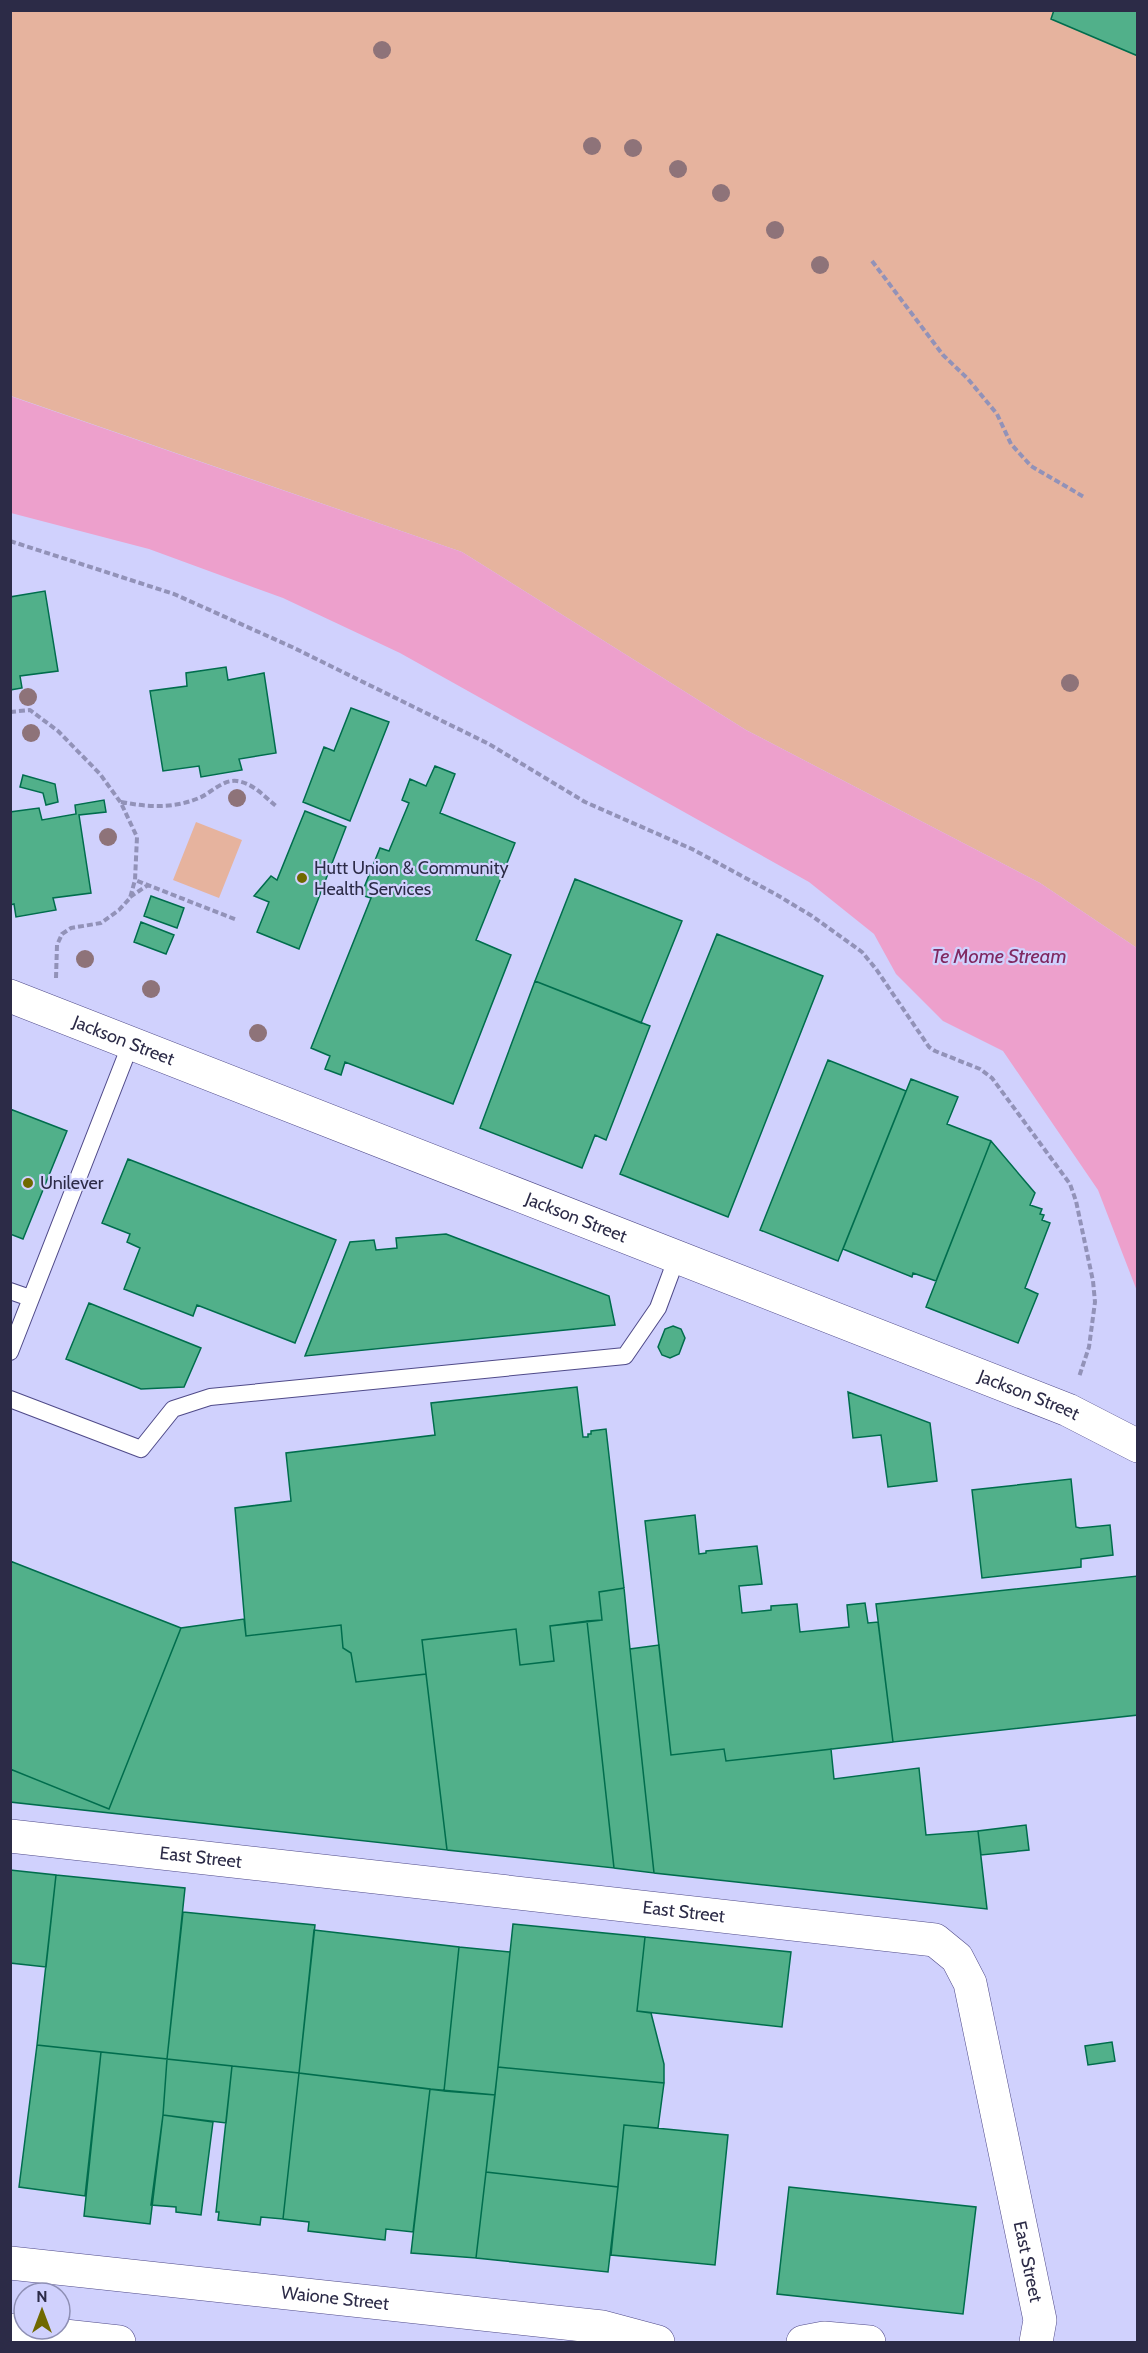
<svg xmlns="http://www.w3.org/2000/svg" width="1148" height="2353" font-family="Cabin,sans-serif">
<rect width="100%" height="100%" fill="#d0d1fd"/>
<path fill="#e6b39e" d="M10,11H1137V948L1040,883L746,730L462,552L11,396Z
M196,822L242,840L219,898L173,880Z"/>
<path fill="#eda0cc" d="M10,396L462,552L746,730L1040,883L1137,948V1291L1098,1190L1003,1051L943,1021L896,974L874,934L809,882L400,653L283,598L149,549L11,513Z"/>
<path fill="#51b08a" stroke="#006d4d" stroke-width="1.5" d="M1054,10H1138V56L1051,19Z
M45,591L58,671L20,676L22,688L10,690V597Z
M226,667L228,680L264,673L276,753L239,759L242,770L201,777L199,766L163,771L150,691L187,686L186,673Z
M351,708L389,722L350,821L303,802L324,747L334,751Z
M435,766L455,774L440,813L515,843L476,940L511,955L453,1104L345,1062L341,1075L325,1069L330,1056L311,1048L371,898L361,895L380,848L389,851L409,803L402,800L410,779L426,786Z
M23,775L55,784L58,802L46,805L43,793L20,787Z
M104,800L106,812L79,815L91,893L53,898L56,910L16,917L14,904L10,905V812L39,808L42,820L76,814L75,805Z
M305,811L346,827L299,949L257,932L269,902L254,896L271,876L277,880Z
M575,879L682,921L641,1023L535,981Z
M151,896L184,908L177,928L144,916Z
M141,922L174,935L166,954L134,942Z
M717,934L823,976L728,1217L620,1174Z
M535,981L650,1026L606,1140L595,1135L582,1168L480,1128Z
M828,1060L906,1091L838,1261L760,1230Z
M911,1079L958,1097L947,1124L991,1141L936,1281L913,1273L912,1277L843,1249Z
M10,1109L67,1131L23,1239L10,1234Z
M991,1141L1035,1193L1030,1205L1042,1209L1040,1214L1044,1215L1042,1220L1050,1223L1025,1288L1038,1294L1018,1343L926,1307Z
M128,1159L336,1240L295,1343L197,1305L193,1316L124,1289L140,1248L127,1242L130,1234L102,1223Z
M446,1234L609,1296L615,1325L305,1356L350,1242L374,1240L376,1250L397,1248L396,1238Z
M89,1303L201,1348L184,1387L141,1389L66,1359Z
M673,1326L681,1329L685,1338L679,1354L670,1358L662,1355L658,1347L665,1329Z
M577,1387L583,1437H588V1434H591V1431L606,1429L624,1588L599,1592L602,1620L550,1626L554,1661L520,1665L516,1629L422,1640L426,1674L356,1682L351,1653L343,1648L341,1625L246,1636L235,1508L291,1501L286,1453L435,1435L431,1403Z
M848,1392L930,1423L937,1481L888,1487L881,1435L853,1438Z
M1071,1479L1076,1527L1080,1528L1110,1525L1113,1555L1081,1559V1567L982,1578L972,1490Z
M695,1515L699,1554L706,1553V1551L757,1546L762,1584L739,1586L742,1613L771,1610V1606L797,1604L800,1632L849,1627L847,1605L865,1603L868,1623L878,1622L893,1742L726,1761L724,1749L671,1755L645,1521Z
M10,1561L181,1628L109,1809L10,1769Z
M1138,1576V1715L893,1742L876,1604Z
M624,1588L630,1649L654,1873L614,1868L587,1621L602,1620L599,1592Z
M244,1619L246,1636L341,1625L343,1648L351,1653L356,1682L426,1674L447,1850L10,1802V1769L109,1809L181,1628Z
M587,1621L614,1868L447,1850L422,1640L516,1629L520,1665L554,1661L550,1626Z
M659,1645L671,1755L724,1749L726,1761L831,1749L834,1779L919,1768L926,1835L978,1831L987,1909L654,1873L630,1649Z
M1026,1825L1029,1850L981,1855L978,1831Z
M10,1870L56,1875L46,1967L10,1963Z
M56,1875L185,1888L167,2059L37,2045Z
M183,1912L315,1925L299,2073L167,2059Z
M513,1924L645,1937L637,2011L651,2013L664,2064V2083L498,2067Z
M314,1930L459,1947L444,2091L299,2073Z
M645,1937L791,1952L782,2027L637,2011Z
M459,1947L510,1952L495,2095L444,2091Z
M1112,2042L1115,2061L1088,2065L1085,2046Z
M37,2045L101,2052L85,2196L19,2187Z
M101,2052L167,2059L163,2115L150,2224L84,2216Z
M167,2059L232,2066L226,2123L163,2115Z
M232,2066L299,2073L283,2219L261,2217L260,2225L218,2220L219,2212H216Z
M498,2067L664,2083L658,2128L624,2125L618,2187L486,2172Z
M299,2073L430,2089L413,2232L386,2229L385,2240L308,2231L309,2222L283,2219Z
M430,2089L495,2095L476,2258L411,2253Z
M163,2115L213,2122L201,2215L176,2212V2207L151,2205Z
M624,2125L728,2135L715,2265L611,2255Z
M486,2172L618,2187L608,2272L476,2258Z
M789,2187L976,2207L963,2314L777,2294Z"/>
<g fill="none" stroke-linecap="round" stroke-linejoin="round">
<g stroke="#4f4a89" stroke-width="18">
<path id="lane" d="M10,1291L30,1298
M10,1352L131,1043
M10,1399L141,1449L173,1409L210,1397L625,1356L658,1308L677,1257"/>
</g>
<g stroke="#4f4a89" stroke-width="34">
<g id="street">
<path id="s1" d="M10,996L1068,1410L1138,1446"/>
<path id="s2" d="M10,1836L935,1940L957,1958L970,1983L1040,2320L1036,2342"/>
<path d="M803,2342L824,2338L869,2342"/>
</g>
</g>
<g stroke="#4f4a89" stroke-width="34">
<g id="primary">
<path id="s3" d="M10,2263L602,2327L658,2342"/>
<path d="M10,2330L119,2342"/>
</g>
</g>
<path stroke="#9292b8" stroke-width="4" stroke-dasharray="6 3" stroke-linecap="butt" d="M872,261L943,355L968,379L997,414L1011,444L1031,466L1084,497
M10,541L174,594L292,647L489,744L585,802L692,849L777,895L812,916L862,952L876,969L929,1047L935,1051L980,1069L992,1078L1070,1184L1076,1201L1093,1281L1095,1302L1089,1347L1079,1377
M10,712L30,710L58,731L100,774L121,803L137,837L135,880L237,920
M121,802C148,807 173,809 199,798C211,793 223,779 237,781C253,783 265,797 276,806
M130,897L148,885
M56,978L57,945L62,934L71,928L101,923L119,910L130,898L135,880"/>
<use href="#lane" stroke="#fff" stroke-width="16"/>
<use href="#street" stroke="#fff" stroke-width="33"/>
<use href="#primary" stroke="#fff" stroke-width="33"/>
</g>
<g fill="#8e7379">
<circle cx="382" cy="50" r="9"/>
<circle cx="592" cy="146" r="9"/>
<circle cx="633" cy="148" r="9"/>
<circle cx="678" cy="169" r="9"/>
<circle cx="721" cy="193" r="9"/>
<circle cx="775" cy="230" r="9"/>
<circle cx="820" cy="265" r="9"/>
<circle cx="1070" cy="683" r="9"/>
<circle cx="28" cy="697" r="9"/>
<circle cx="31" cy="733" r="9"/>
<circle cx="237" cy="798" r="9"/>
<circle cx="108" cy="837" r="9"/>
<circle cx="85" cy="959" r="9"/>
<circle cx="151" cy="989" r="9"/>
<circle cx="258" cy="1033" r="9"/>
</g>
<g fill="#706900" stroke="#d0d1fd" stroke-width="2">
<circle cx="302" cy="878" r="6"/>
<circle cx="28" cy="1183" r="6"/>
</g>
<g text-anchor="middle" stroke-width="4.5" stroke-linejoin="round" paint-order="stroke">
<g font-size="18" fill="#2c2b47" stroke="#d0d1fd" text-anchor="start">
<text x="314" y="874">Hutt Union &amp; Community<tspan x="314" dy="21">Health Services</tspan></text>
<text x="40" y="1189">Unilever</text>
</g>
<g font-size="18" fill="#2c2b47" stroke="#d0d1fd">
<text dy="6" stroke="none"><textPath href="#s1" startOffset="122">Jackson Street</textPath></text>
<text dy="6" stroke="none"><textPath href="#s1" startOffset="608">Jackson Street</textPath></text>
<text dy="6" stroke="none"><textPath href="#s1" startOffset="1094">Jackson Street</textPath></text>
<text dy="6" stroke="none"><textPath href="#s2" startOffset="192">East Street</textPath></text>
<text dy="6" stroke="none"><textPath href="#s2" startOffset="678">East Street</textPath></text>
<text dy="6" stroke="none"><textPath href="#s2" startOffset="1272">East Street</textPath></text>
<text dy="6" stroke="none"><textPath href="#s3" startOffset="327">Waione Street</textPath></text>
</g>
<g font-size="20" font-style="italic" fill="#802861" stroke="#d0d1fd">
<text x="999" y="963">Te Mome Stream</text>
</g>
</g>
<rect width="1148" height="2353" fill="none" stroke="#2c2b47" stroke-width="24"/>
<g transform="translate(42 2311)"><circle r="28" fill="#d0d1fd" stroke="#8e8fb4" stroke-width="1.5"/>
<path d="M0-4.5L10 22L0 15L-10 22Z" fill="#706900"/>
<text y="-9" font-size="16" font-weight="bold" text-anchor="middle" fill="#2c2b47">N</text>
</g>
</svg>
